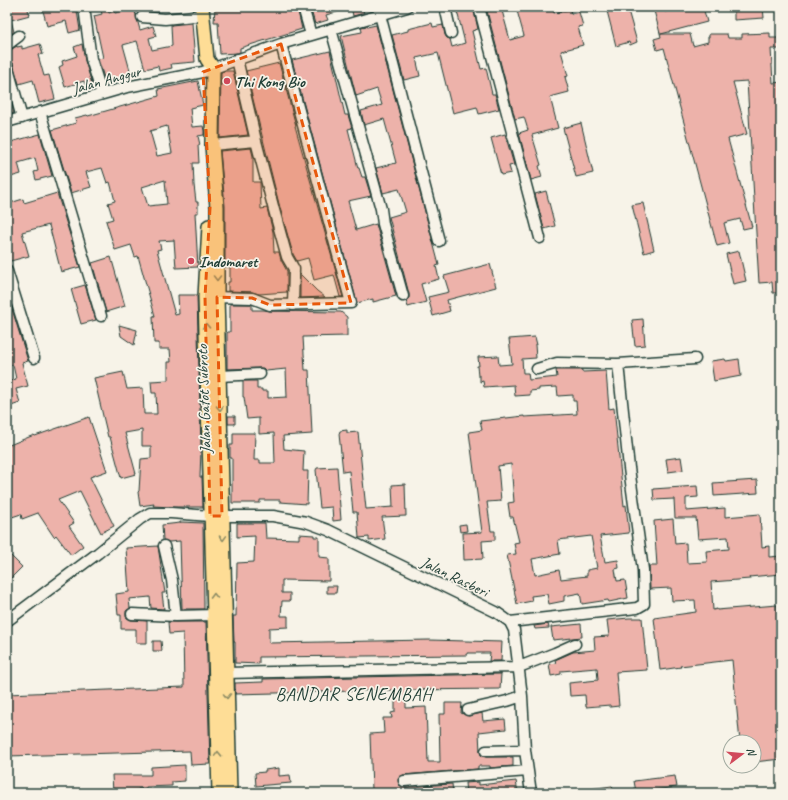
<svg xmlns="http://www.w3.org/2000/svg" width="788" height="800" font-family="Caveat,sans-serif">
<rect width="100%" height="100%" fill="#f7f3e8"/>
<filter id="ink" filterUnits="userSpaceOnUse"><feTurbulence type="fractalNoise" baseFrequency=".025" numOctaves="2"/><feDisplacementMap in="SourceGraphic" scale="8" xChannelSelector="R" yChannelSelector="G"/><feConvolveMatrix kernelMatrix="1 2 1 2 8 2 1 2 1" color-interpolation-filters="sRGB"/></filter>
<g filter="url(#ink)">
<path fill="#edb2aa" stroke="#1f3d34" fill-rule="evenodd" d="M7,7H27L30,15L11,20L14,32L7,37Z
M42,7H73L75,11H77L80,30L69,33L66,21L47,26Z
M100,7H107L109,13L114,11L115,13L134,8L140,30L153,26L156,36L149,38L152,50L172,46L171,25L192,23L195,62L171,64L172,68L159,71L158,66L145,69L137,41L123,45L131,74L120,77L121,80L106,84L98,59L103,58L94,16L102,14Z
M215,7H297L302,29L240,48V52L238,53L220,54L218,22H214Z
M310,7H347V9L326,15L328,20L315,24Z
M456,7H473L478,29L472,31L481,69L486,68L492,94H495L499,109L479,114L477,107L453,113L438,53L416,58L420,76L404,80L392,35L408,31V29L432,23L433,27L443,25L445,35L447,38L450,39L452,47L465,43Z
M486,7H501L510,40L524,36L516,7H552L554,13L570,9L571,14L579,12L583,26L578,27L583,45L561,51L568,76L565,77L569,92L550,97L558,128L532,135L541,165L539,166L542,177L531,180L519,133L528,130L524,117L515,119Z
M606,7H627L637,42L630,45L629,42L616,46Z
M653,7H663L665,12L684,7H703L707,22L661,34H690L693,46L708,42V37H709V34H727L728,38H742V34L770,33V38H781V49H771L773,83L781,82V205L779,206L781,231V293H773L772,282L759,283L747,81L733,82L747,134L728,139L752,227L743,229L740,219L724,223L729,243L717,246L664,48L657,50L654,39L661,37Z
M734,7H763L764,18L734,20Z
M362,8L364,13L353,16L352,11Z
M376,25L439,265L436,266L439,279L421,284L426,302L408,307L406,301L409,298V294L389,217L406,212L399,189L383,193L376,168L396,163L392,148L384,119L364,125L361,111L382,105L377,89L356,96L341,36L362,32L361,27L367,26V27Z
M40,44L43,54L38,55L44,76L49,75L55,99L39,103L33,80L19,84L13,63L10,60L8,51L17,46V47L22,46V49Z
M82,44L85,61L94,90L87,92L84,81L65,87L59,67L63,65L62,61L77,56L74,47Z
M330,51L345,115H348L352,128L348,129L358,168H359L362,177H365L371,196L348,201L356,230L376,224L396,296L373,302V299L357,303L292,60Z
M279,63L296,126H295L343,297H340L334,275L314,280L308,258L297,261L293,254L280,208L246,71Z
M224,71H233L248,135L220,138L221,72Z
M198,81L203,105L190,108L192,127L203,126L204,131V135L198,136L200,145H198L199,163H193L194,185L196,202H198V213H195L198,267L176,268L174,240L159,241L161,249L157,250L175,315L179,314L178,295H197L201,450L200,477H202L203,507H172L153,506L154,504L140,506L138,492L139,491L141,459L151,458V446H142V430L125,433L136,474L121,478L110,437H108L94,378L123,372L127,389L143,388L144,414H157L156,393H152L151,381L168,380V362H171L170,349H159V343H154L153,316H155L138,256L135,257L131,245L115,250L106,221L113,219L108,203L115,201L110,182L107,183L102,168L86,172L91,187L71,193L52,130L76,123L75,118L87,115L88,116L159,96L158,89ZM167,126L172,153L157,156L150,131ZM165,180L167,204L148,206L142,187Z
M7,89L14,113L7,115Z
M581,123L593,173L576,177L563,128Z
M40,134L52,176L36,180L34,172L38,171L35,158L18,163L21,174L7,178V143Z
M505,134L514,165L509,166L511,173L501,175L491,138Z
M251,148L253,156V182H260L261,209L267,208L273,232L274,252H279L281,260L287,271V292L259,294L252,292L228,291V282H230V267H225V206L220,151Z
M546,191L555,226L544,229L535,194Z
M57,193L80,267L61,272L49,225L22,232L29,256L7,262V204L23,199L24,203Z
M643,203L654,250L644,253L632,205Z
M739,251L746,281L733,284L726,254Z
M111,257L125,306L106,312L92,263Z
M490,264L496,287L447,300L450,311L433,316L428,297L449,292L444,276Z
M300,274L317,291L325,297L300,298Z
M85,285L96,320L81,324L71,289Z
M7,293L28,361L22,363L28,386L16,389L20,403L11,406L7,392V382L16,379L13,365L7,366Z
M230,304H251L252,305V310H264L270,311L341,312L347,317V336L303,337L305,370H309L312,434L283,436L284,449L304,451L303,471H308L307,504L280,502V500H260V503H232V458H230V445H233V433H255L254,460H260V463H275L274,433L259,434V418L247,419L244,397H243V381H257V389H262V391H268V398L287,397L286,369L266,371L263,368H260L227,369V332H230Z
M643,319L645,345L635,346L632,320Z
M119,325L137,330L134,345L121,336Z
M535,337L537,345H535L536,358L522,359L523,373H528L529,380L557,377L556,370H582V372L606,371L609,409L614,408L624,506L626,505L629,533L600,536L605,562L618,560L619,568L615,569L617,581L625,580L628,598L609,602L608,600L582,604L580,593L564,596V601L549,604L547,594L531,596L532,601L517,604L507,555L516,554L514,543L519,542L513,517H510L508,503L514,502L511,464L498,466L501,501L487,502L491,531H495V540L482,541L483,559L464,560L463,533L482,532L469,432L482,430L480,421L524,416V417L577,414L576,401H573V395L558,396L557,387L539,388V390L530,391V395L515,396L514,385L484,387L483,381L480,382V376H478L477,366H479L478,357L498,356L499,365L512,364L509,339ZM591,536L597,568L587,570V576L561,579L559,570L535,575L532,559L560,554L558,540Z
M725,359L726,361L739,359L741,376L714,381L711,361Z
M228,416H235V424H228Z
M89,417L107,471L90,477L114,526L101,533L80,491L58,500L74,523L69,526L83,546L71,555L56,535L54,537L38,513L22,519L21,514L9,518L7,511V446L34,435L35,436Z
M347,430V433L358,432L366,509L393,507L392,485L405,484L406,516L382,517L385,539L369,541V537L359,538L357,512H353L349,471L343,472L339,434L340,431Z
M681,457L683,470L668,472L666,459Z
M337,467L341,520L333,521L332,507L320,508L316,470L317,468Z
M757,480L758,493L714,496L713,483Z
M697,486L698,497L686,498V511L725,508V517L760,514L762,547L769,546V557L781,556V574L749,577L750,579L711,582L713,610L717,609V610L777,605L781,644V759L754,762V742H740L732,660L680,666L681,667L660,670L654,618L696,612L695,600L672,601L671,588L650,589L649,566H657L654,521L673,519L675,544L686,543L687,563L707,562L706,551L729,549L728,537L698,539L696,518H675L674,499L654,500L653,489Z
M180,522L203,523L204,609H182L180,541L169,542L163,540L162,525L180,523Z
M237,523H265L266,538L299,539V534L314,535V537H319V557L329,558V581L282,580V593H290V601H282L281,616H288V627L269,628V643L429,640L502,642L501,661H489L490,653H467V655L259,657V664L235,663V642H234L233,616H236L237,563L254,562L255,536L237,537Z
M466,524L467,531L460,532L459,525Z
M158,546L165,593H162L164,609L151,608L150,597L129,599L130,608L126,611V617L131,620L147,621V643H136V629H121V615H118L116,594L129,592L126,548Z
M7,552L22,567L11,578L7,573Z
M327,586H337L336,593H327Z
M629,618H642L647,670L616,672L619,706L610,707V705L586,707L585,695L570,696L569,683L598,680L597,668L561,671V674L551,676L549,664L556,663L555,660L573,652L595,650L594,637L609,636L607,620Z
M168,622H206L210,764L191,765L190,751L7,756V694L184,687L183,633L169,634Z
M548,624L549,628L535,629L534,626Z
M581,624L582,637L553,640L551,627Z
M153,641H161L162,651H153Z
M501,674L500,689L406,690V708L426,707L428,762H440L439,714H445V703H462L461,713L469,716L482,713L483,721L505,719L506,729L479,732L480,752L481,755L486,757H513V766L490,768V766H478V769L403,775L398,779L399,785L404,787L452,784L453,793H376L375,790H372L370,734L384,733L383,718H392L391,713L395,712V690L235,694V683L263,682V679Z
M185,765V781L172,782V786L146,787V788L138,789V790L125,791V793H113L112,775H151V767Z
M279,768V776L290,775L291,783L256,786L255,773L265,772V770Z
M675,776L677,787L636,792L634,781Z
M516,781L518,793H466L465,783L479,782V785Z
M612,786L614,793H590L589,789Z"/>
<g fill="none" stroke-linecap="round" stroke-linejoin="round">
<g stroke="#1f3d34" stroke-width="13">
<path id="minor" d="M84,7L91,59L102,94
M303,7L311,35
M378,7L439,241
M445,7L451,33
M479,7L540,238
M142,17L165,19L203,15
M331,29L381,209L383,224L403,296
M7,45L19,36
M237,59L256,141L274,210L287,257L294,269L293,305
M7,65L22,118
M40,112L101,316
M7,122L127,87L203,72L281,44L407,7
M212,145L256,141
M7,271L34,358
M211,297L252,298L270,305L351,303L281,44
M618,364L695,359
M219,376L260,374
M164,546L172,580L176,616
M132,614L176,616L214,615
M7,621L98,553L140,519L150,513H171L210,516H273L306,522L328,530L496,612L510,622L514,630L522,696L525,750L531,793
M510,622L637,608L644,604L643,570L629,468L618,364L557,363L537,369
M226,673L519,667L555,653L575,644
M468,710L507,701L522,696
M486,751L525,750
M404,781L528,771"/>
</g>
<g stroke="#1f3d34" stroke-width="16">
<path id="major" d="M202,7L207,59L213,68L212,145L217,207V297L230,793
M209,226L205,297L219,793"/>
</g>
<use href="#minor" stroke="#f7f3e8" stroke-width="10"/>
<use href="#major" stroke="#fedd96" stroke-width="13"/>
</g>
<defs><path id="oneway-chevron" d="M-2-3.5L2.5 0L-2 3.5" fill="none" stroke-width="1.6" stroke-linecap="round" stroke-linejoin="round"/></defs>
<g stroke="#8e8d65">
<use href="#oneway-chevron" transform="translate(217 278) rotate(90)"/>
<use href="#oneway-chevron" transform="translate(206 326) rotate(-92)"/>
<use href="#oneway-chevron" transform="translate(220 408) rotate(88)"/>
<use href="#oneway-chevron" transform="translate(223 538) rotate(88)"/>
<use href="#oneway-chevron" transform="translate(214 596) rotate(-91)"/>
<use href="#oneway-chevron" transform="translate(227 696) rotate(90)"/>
<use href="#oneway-chevron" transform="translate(218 754) rotate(-92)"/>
</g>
</g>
<path fill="#e8590c" fill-opacity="0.2" stroke="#e8590c" stroke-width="3" stroke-dasharray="8 5" stroke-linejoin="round" d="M281,44L351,303L270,305L252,298L217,297L222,516H210L205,297L210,208L203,72Z"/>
<g fill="#d1495b" stroke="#f7f3e8" stroke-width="1.5">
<circle cx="227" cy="81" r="4"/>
<circle cx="191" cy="261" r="4"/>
</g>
<g text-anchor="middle" stroke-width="3.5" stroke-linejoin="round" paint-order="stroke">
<g font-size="16" fill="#1f3d34" stroke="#f7f3e8">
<text transform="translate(106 79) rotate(-15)" y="6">Jalan Anggur</text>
<text transform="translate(203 399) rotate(-92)" y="6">Jalan Gatot Subroto</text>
<text transform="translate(455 576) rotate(26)" y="6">Jalan Rasberi</text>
</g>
<g font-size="16" font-weight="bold" fill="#1f3d34" stroke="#f7f3e8" text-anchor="start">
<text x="235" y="87">Thi Kong Bio</text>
<text x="199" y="267">Indomaret</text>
</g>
<g font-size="18" letter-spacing="1" fill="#1f3d34" stroke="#f7f3e8">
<text x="354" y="700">BANDAR SENEMBAH</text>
</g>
</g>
<rect width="788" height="800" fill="none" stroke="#f7f3e8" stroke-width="24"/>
<rect x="12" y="12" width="764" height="776" fill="none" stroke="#1f3d34" stroke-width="1.5" filter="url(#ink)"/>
<g transform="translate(742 754) rotate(74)"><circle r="19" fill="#f7f3e8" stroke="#a1aaa0"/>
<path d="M0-3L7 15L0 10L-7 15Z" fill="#d1495b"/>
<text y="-6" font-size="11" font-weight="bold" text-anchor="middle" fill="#1f3d34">N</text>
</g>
</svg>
